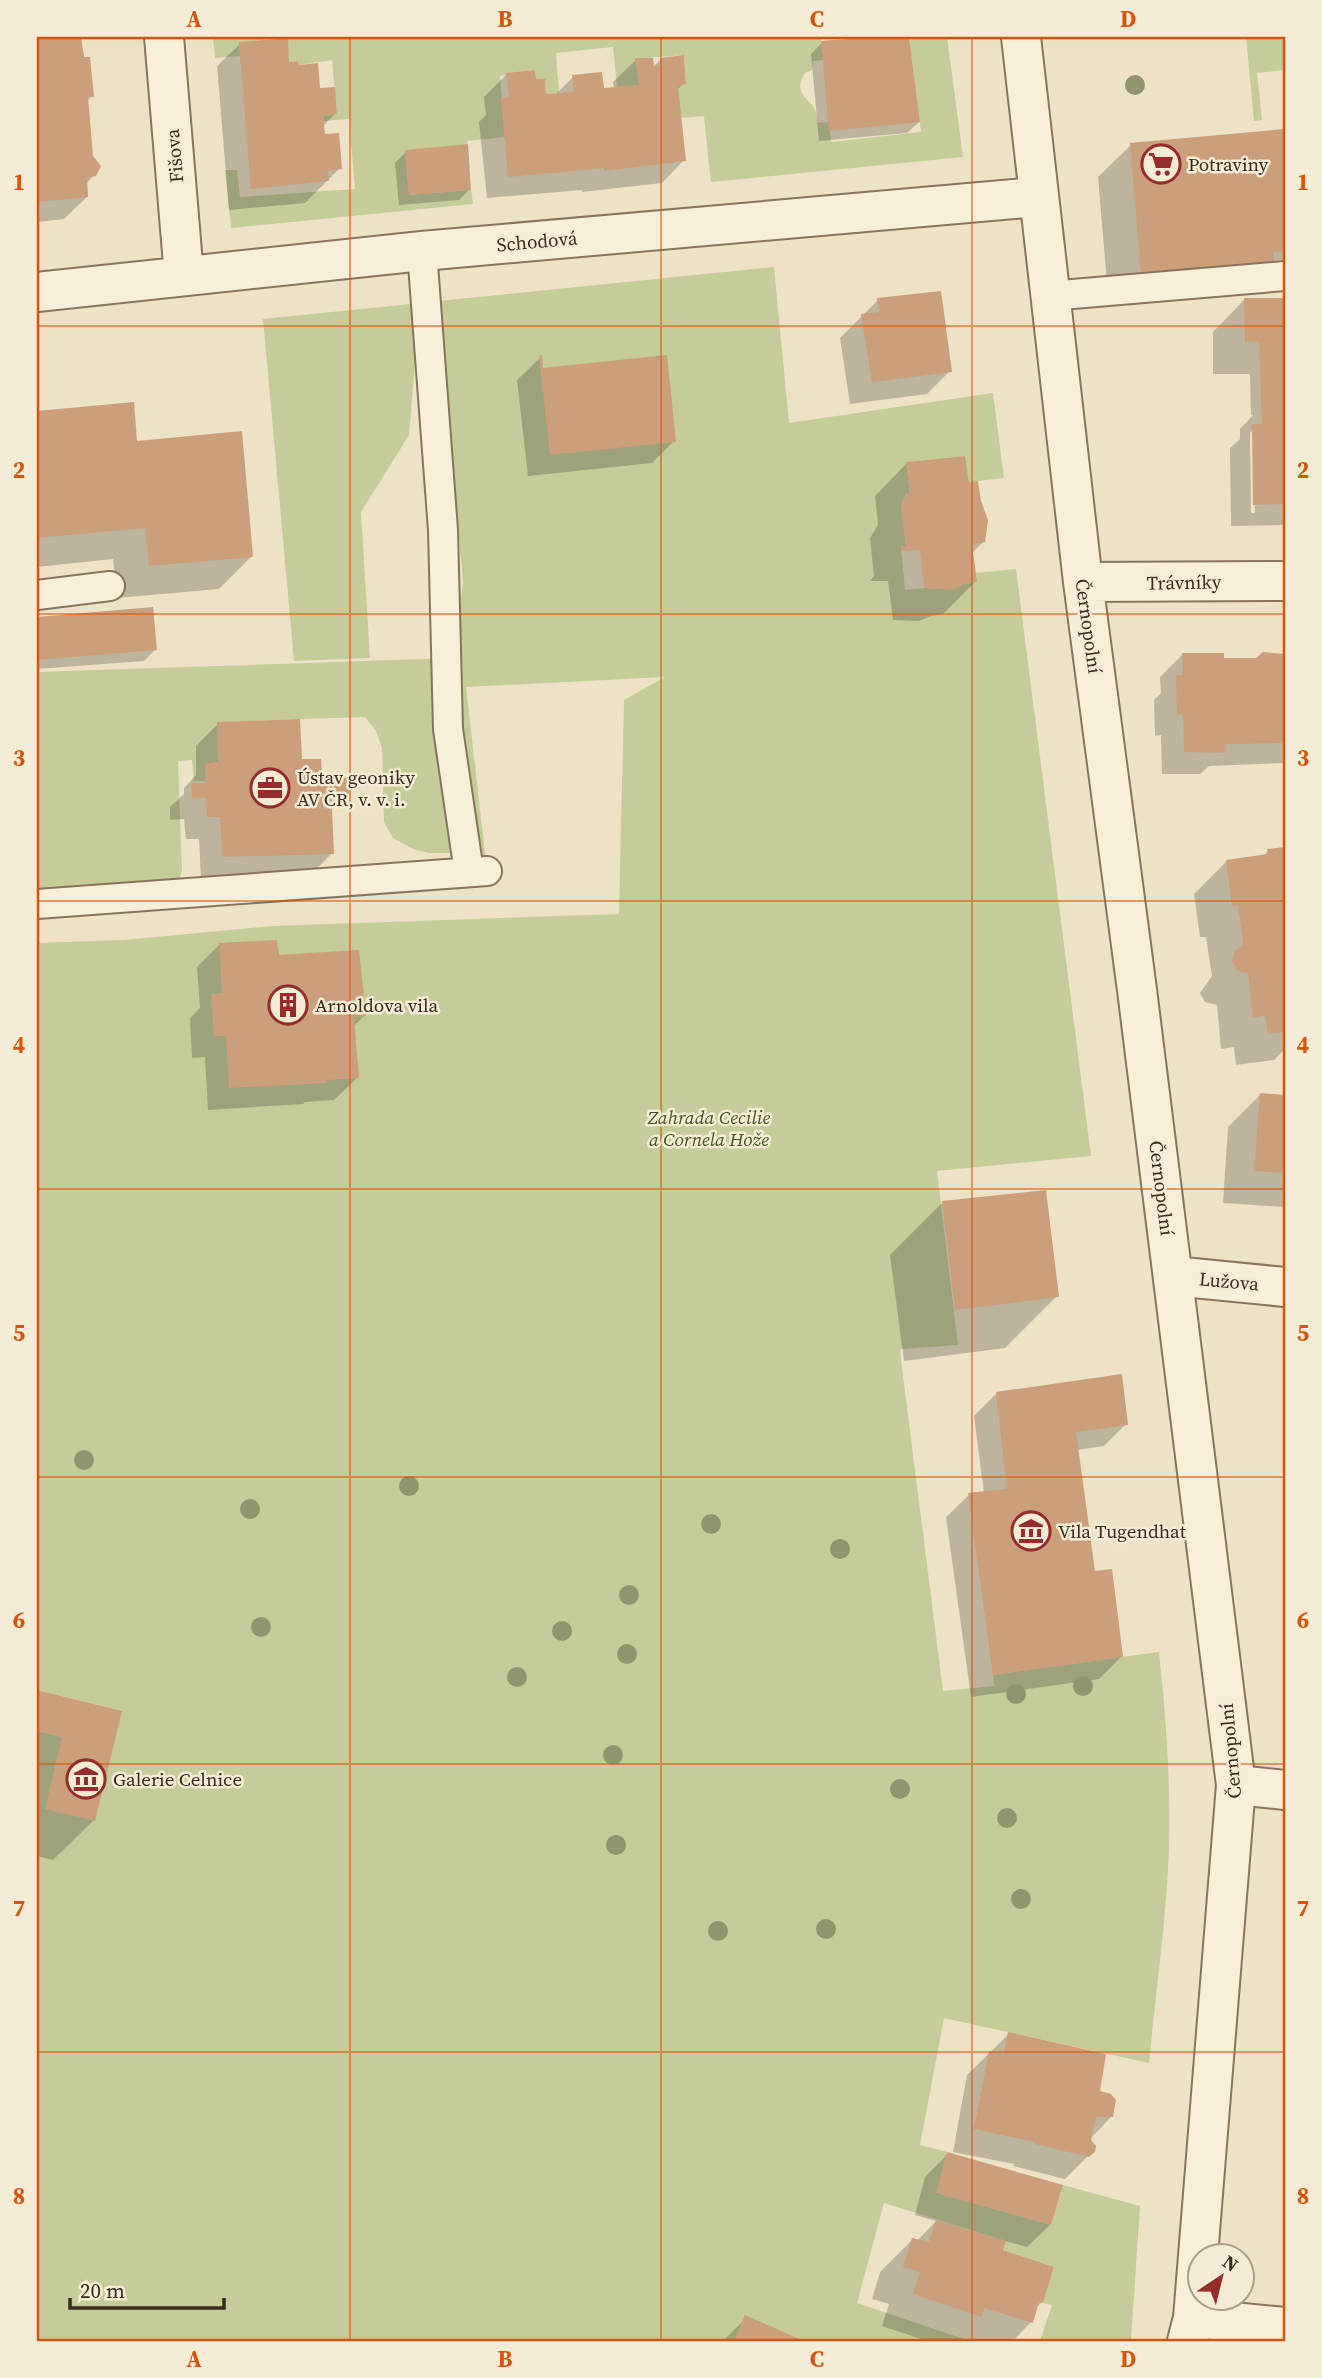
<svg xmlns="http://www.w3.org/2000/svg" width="1322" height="2378" font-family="'Source Serif 4',serif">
<rect width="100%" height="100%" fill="#ede2c5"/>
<path fill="#c5cb99" d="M213,37H821L823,60L813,61L812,70L805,73C792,94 809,97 815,110C817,114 817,119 818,123L829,122L831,142L921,132L909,37H947L963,157L711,182L704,116L680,118L678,86L686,83L684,55L636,59L639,85L617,87L613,47L556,53L559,93L546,94L545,79H536L535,70L507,73L506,75L500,76L505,137L467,141L468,144L405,151L409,195L471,190L473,204L231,228L225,170H237L240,197L355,189L349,119L324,121L323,116L337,114L332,60L299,65L298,61L289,62L287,38L239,42L240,56L215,58Z
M1246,37H1285V70L1257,73L1262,120L1254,121Z
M774,267L789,423L993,393L1004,478L969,482L965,456L906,462L910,493L906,494L901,504L906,546L901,547L905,590L936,587L953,589L964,584L977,582L976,573L1016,569L1091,1156L937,1171L958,1345L901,1349L900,1352L943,1691L994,1686L993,1675L1159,1652C1166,1717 1171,1784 1169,1850C1166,1921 1156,1992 1149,2063L944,2018L920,2145L947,2152L937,2193L1051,2225L1063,2185L1140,2206L1131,2341H1040L1052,2305L1043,2303L1054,2267L1003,2250L1006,2241L884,2203L857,2303L970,2341H37V1731L62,1737L122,1711L37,1690V943L124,940L273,926L619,914L624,700L665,677L466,687L487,871L453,853H429L413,849L393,838L384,822L382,748L376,731L365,717L218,722V762L205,764L206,781H194L192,760L178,761L182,870L179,880L37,898V672L454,658L463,582L438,301Z
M420,303L409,435L361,512L370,658L294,661L263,319Z"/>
<path fill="#0003" fill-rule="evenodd" d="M37,37H80L92,96L87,101L94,175L86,184L87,197L64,219L37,222Z
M890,37H907L919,122L907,133L819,141L811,54L822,43Z
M240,44L288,64L318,90L335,114L322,127L323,136L340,168L305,203L229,210L217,66Z
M661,59L684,83L676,91L684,160L662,183L582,192V190L487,198L479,122L486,115L484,97L507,74L534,81L544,96L555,95L573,77L603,90L614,89L613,82L636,60L653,67Z
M1285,131V260L1273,261L1239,294L1109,306L1098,177L1131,145Z
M406,152L470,189L459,200L399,205L395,163Z
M1245,299L1285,300V525L1231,526L1230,448L1240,439V429L1253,415H1251L1250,374H1213V332ZM1254,429L1255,513H1251L1250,433Z
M878,300L950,371L927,394L850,404L840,338Z
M540,358L542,370L674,441L652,463L528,476L517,380Z
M132,404L136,443L252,556L219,589L117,598L113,559L37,567V413Z
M907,463L968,484L979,502L984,541L972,553L975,582L943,614L931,616L919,621L893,620L888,581H870L874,576L870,538L878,525L875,496Z
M151,609L155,650L144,661L37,669V618Z
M1183,654L1222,660L1257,659L1283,654L1285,656V763L1209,766L1200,774H1162L1161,735L1155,736L1154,700L1161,693L1160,677Z
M218,724L300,761L320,779L348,793L330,811L332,853L310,876L201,879L199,839H186L184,819L170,820V807L184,794V788L196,775V746Z
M1285,849V1049L1274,1060L1236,1065L1234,1047L1221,1049L1217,1005L1205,1002L1200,993L1212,976L1206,937H1200L1194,894L1226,862L1263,856L1268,851Z
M220,944L364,1016L353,1027L357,1078L334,1100L305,1102L303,1104L208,1110L205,1057L192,1058L190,1018L200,1008L197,967Z
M1260,1095L1285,1097V1207L1223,1203L1228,1127Z
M942,1203L1057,1296L1005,1348L904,1361L890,1255Z
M997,1393L1126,1424L1104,1446L1077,1450L1093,1572L1121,1657L1099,1679L971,1697L946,1517L969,1495L984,1493L974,1416Z
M37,1691L120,1712L94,1820L53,1860L37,1856Z
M1009,2034L1098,2093L1112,2116L1090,2139L1093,2151L1065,2179L1013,2166L1014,2164L953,2152L967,2075Z
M948,2154L1050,2225L1027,2247L1005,2241L1001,2251L1042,2302L1036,2308L1031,2322L1013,2341H927L882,2326L889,2304L872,2299L880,2272L912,2240L917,2241L936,2221L915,2215L925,2177Z
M746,2318L800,2341H723Z"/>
<path fill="#cb9e7c" d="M37,37H81L84,57H90L94,97H88L93,156L101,166L96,176L87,178L88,197L37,202Z
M871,37H909L920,122L829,131L821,41Z
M288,38L289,62L298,61L299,65L318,63L320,88L335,87L337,114L323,116L325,134L339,133L342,169L328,171L329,181L251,189L239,42Z
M684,55L686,84L678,86L686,161L604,171V168L508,177L501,98L509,97L506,73L535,70L536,79H545L546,94L574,92L572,75L602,72L604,88L639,85L635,58H653L654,67L660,66V58Z
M1285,129V251L1273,252L1274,263L1141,275L1130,143Z
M468,144L471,190L409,195L405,150Z
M941,291L952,372L872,382L861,314L879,312L877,298Z
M1244,298H1285V504L1253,505L1252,424H1262L1259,342H1245Z
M542,355L543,368L667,355L676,442L550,455L539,356Z
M134,402L137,441L242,431L253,557L149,566L145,528L37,538V411Z
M965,456L969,482L978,481L981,501L988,520L985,542L972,544L977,582L964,584L953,590L924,588L920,550L902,551L901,547L906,546L901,504L907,494L910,493L906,462Z
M153,607L157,650L37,660V617Z
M1263,652L1285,654V743L1225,744V753L1184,752L1183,714L1177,715L1176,675H1183L1182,653H1224V658H1256Z
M300,719L302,759H321L322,777H349V794L323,795V809L332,808L334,854L223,857L220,817H207L206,798H192L191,783H206L205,764L218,762L217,722Z
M1285,847V1032L1268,1034L1265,1015L1253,1018L1248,973L1237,971L1232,960L1235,951L1243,945V942L1238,905L1232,906L1226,860L1268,854L1267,849Z
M277,940L279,955L359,950L366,1016L354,1017L359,1078L327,1080V1083L229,1088L226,1036H214L211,994L222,993L219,943Z
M1260,1093L1285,1095V1173L1254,1171Z
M1046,1190L1059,1297L955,1310L942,1201Z
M1122,1374L1128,1425L1076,1432L1095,1571L1112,1569L1123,1657L993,1675L968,1493L1007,1489L996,1392Z
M37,1690L122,1711L95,1821L45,1809L62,1737L37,1731Z
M1008,2032L1106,2054L1100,2091L1111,2094L1116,2100L1113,2117H1096L1091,2140L1096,2146L1095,2152L1089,2157L1035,2144V2142L974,2129L989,2051L1004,2053Z
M947,2152L1063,2185L1051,2225L936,2193Z
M936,2220L1006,2241L1003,2250L1054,2267L1043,2303L1039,2302L1033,2323L984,2308L982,2317L913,2294L920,2272L903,2267L912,2238L929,2242Z
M745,2315L804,2341H734Z"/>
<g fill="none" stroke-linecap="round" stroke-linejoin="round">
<g stroke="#88745c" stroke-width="32">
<path id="service" d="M422,251L443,530L448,729L469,872
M1049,296L1285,276
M37,595L110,586
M37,904L487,871"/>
</g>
<g stroke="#88745c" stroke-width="42">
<path id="minor" d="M164,37L184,276
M1021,37L1083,582L1137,990L1236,1785L1193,2318L1187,2341
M37,292L422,251L1037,197
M1083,582L1285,581
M1173,1276L1285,1287
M1236,1785L1285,1790
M1193,2318L1285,2327"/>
</g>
<use href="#service" stroke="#f8efd9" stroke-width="28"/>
<use href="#minor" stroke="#f8efd9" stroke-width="38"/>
</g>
<g fill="#92946e">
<circle cx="1135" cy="85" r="10"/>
<circle cx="84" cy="1460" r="10"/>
<circle cx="409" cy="1486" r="10"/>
<circle cx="250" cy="1509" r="10"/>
<circle cx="711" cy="1524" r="10"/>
<circle cx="840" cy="1549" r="10"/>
<circle cx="629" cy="1595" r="10"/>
<circle cx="261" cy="1627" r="10"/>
<circle cx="562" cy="1631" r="10"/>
<circle cx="627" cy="1654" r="10"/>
<circle cx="517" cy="1677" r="10"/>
<circle cx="1083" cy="1686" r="10"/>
<circle cx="1016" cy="1694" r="10"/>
<circle cx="613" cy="1755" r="10"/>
<circle cx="900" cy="1789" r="10"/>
<circle cx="1007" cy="1818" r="10"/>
<circle cx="616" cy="1845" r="10"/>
<circle cx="1021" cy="1899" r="10"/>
<circle cx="826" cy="1929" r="10"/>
<circle cx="718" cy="1931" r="10"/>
</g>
<path fill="none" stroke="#d6540e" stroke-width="2" stroke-opacity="0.55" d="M350,37V2341M661,37V2341M972,37V2341M37,326H1285M37,614H1285M37,901H1285M37,1189H1285M37,1477H1285M37,1764H1285M37,2052H1285"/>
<defs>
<g id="supermarket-ring" transform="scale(2.0125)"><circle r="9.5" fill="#f5ecd5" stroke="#962d2d" stroke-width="1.5"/><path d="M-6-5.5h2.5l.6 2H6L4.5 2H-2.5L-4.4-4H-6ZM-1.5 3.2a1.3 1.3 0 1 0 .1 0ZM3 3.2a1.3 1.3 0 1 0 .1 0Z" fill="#962d2d"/></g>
<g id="office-ring" transform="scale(2.0125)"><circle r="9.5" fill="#f5ecd5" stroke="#962d2d" stroke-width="1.5"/><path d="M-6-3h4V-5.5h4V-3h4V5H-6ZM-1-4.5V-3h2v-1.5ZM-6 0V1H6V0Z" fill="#962d2d"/></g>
<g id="building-ring" transform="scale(2.0125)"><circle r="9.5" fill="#f5ecd5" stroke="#962d2d" stroke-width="1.5"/><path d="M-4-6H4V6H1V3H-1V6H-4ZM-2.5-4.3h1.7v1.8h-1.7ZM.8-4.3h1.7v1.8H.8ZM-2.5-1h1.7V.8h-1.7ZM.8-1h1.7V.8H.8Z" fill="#962d2d"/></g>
<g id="museum-ring" transform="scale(2.0125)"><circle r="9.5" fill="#f5ecd5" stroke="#962d2d" stroke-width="1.5"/><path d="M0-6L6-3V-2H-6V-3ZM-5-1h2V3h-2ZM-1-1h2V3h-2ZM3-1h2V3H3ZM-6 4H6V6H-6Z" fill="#962d2d"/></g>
</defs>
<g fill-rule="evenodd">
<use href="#supermarket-ring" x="1161" y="164"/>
<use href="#office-ring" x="270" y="788"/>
<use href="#building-ring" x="288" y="1005"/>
<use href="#museum-ring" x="1031" y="1531"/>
<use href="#museum-ring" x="86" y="1779"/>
</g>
<g text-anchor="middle" stroke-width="5" stroke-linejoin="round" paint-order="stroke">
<g font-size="19" fill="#392c1f" stroke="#f5ecd5">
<text transform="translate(174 156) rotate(-95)" y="7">Fišova</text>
<text transform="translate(537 241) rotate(-5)" y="7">Schodová</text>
<text transform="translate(1184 582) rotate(-1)" y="7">Trávníky</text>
<text transform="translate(1089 626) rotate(82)" y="7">Černopolní</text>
<text transform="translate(1162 1188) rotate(83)" y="7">Černopolní</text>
<text transform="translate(1229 1281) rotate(5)" y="7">Lužova</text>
<text transform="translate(1230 1751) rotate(-95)" y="7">Černopolní</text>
</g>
<g font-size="19" fill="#392c1f" stroke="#f5ecd5" text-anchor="start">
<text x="1188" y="171">Potraviny</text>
<text x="297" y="784">Ústav geoniky<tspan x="297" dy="22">AV ČR, v. v. i.</tspan></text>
<text x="315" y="1012">Arnoldova vila</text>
<text x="1058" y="1538">Vila Tugendhat</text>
<text x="113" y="1786">Galerie Celnice</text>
</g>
<g font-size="19" font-style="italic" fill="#485526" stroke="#f5ecd5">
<text x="709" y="1124">Zahrada Cecilie<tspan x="709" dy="22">a Cornela Hože</tspan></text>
</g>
</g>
<rect width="1322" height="2378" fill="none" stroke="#f5ecd5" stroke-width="77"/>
<g transform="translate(1221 2277) rotate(35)"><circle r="33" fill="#f5ecd5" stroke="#aa9f8c" stroke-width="2"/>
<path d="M0-5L12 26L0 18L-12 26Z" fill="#962d2d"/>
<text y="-10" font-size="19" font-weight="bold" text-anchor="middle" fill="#392c1f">N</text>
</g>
<path d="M70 2298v10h154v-10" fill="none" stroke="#392c1f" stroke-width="3.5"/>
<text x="80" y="2298" font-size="21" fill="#392c1f" stroke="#f5ecd5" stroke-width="5" paint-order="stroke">20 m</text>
<rect x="38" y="38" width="1246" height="2302" fill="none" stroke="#d6540e" stroke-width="2.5"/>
<g font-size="23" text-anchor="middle" font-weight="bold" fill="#d6540e">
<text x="194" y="27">A</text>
<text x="505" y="27">B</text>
<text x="817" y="27">C</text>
<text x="1128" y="27">D</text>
<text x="19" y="190">1</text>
<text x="1303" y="190">1</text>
<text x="19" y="478">2</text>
<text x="1303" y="478">2</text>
<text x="19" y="766">3</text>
<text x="1303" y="766">3</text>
<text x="19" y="1053">4</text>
<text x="1303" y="1053">4</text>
<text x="19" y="1341">5</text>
<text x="1303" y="1341">5</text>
<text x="19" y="1628">6</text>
<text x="1303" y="1628">6</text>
<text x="19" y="1916">7</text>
<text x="1303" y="1916">7</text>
<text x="19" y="2204">8</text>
<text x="1303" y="2204">8</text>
<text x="194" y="2367">A</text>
<text x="505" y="2367">B</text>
<text x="817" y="2367">C</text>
<text x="1128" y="2367">D</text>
</g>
</svg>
